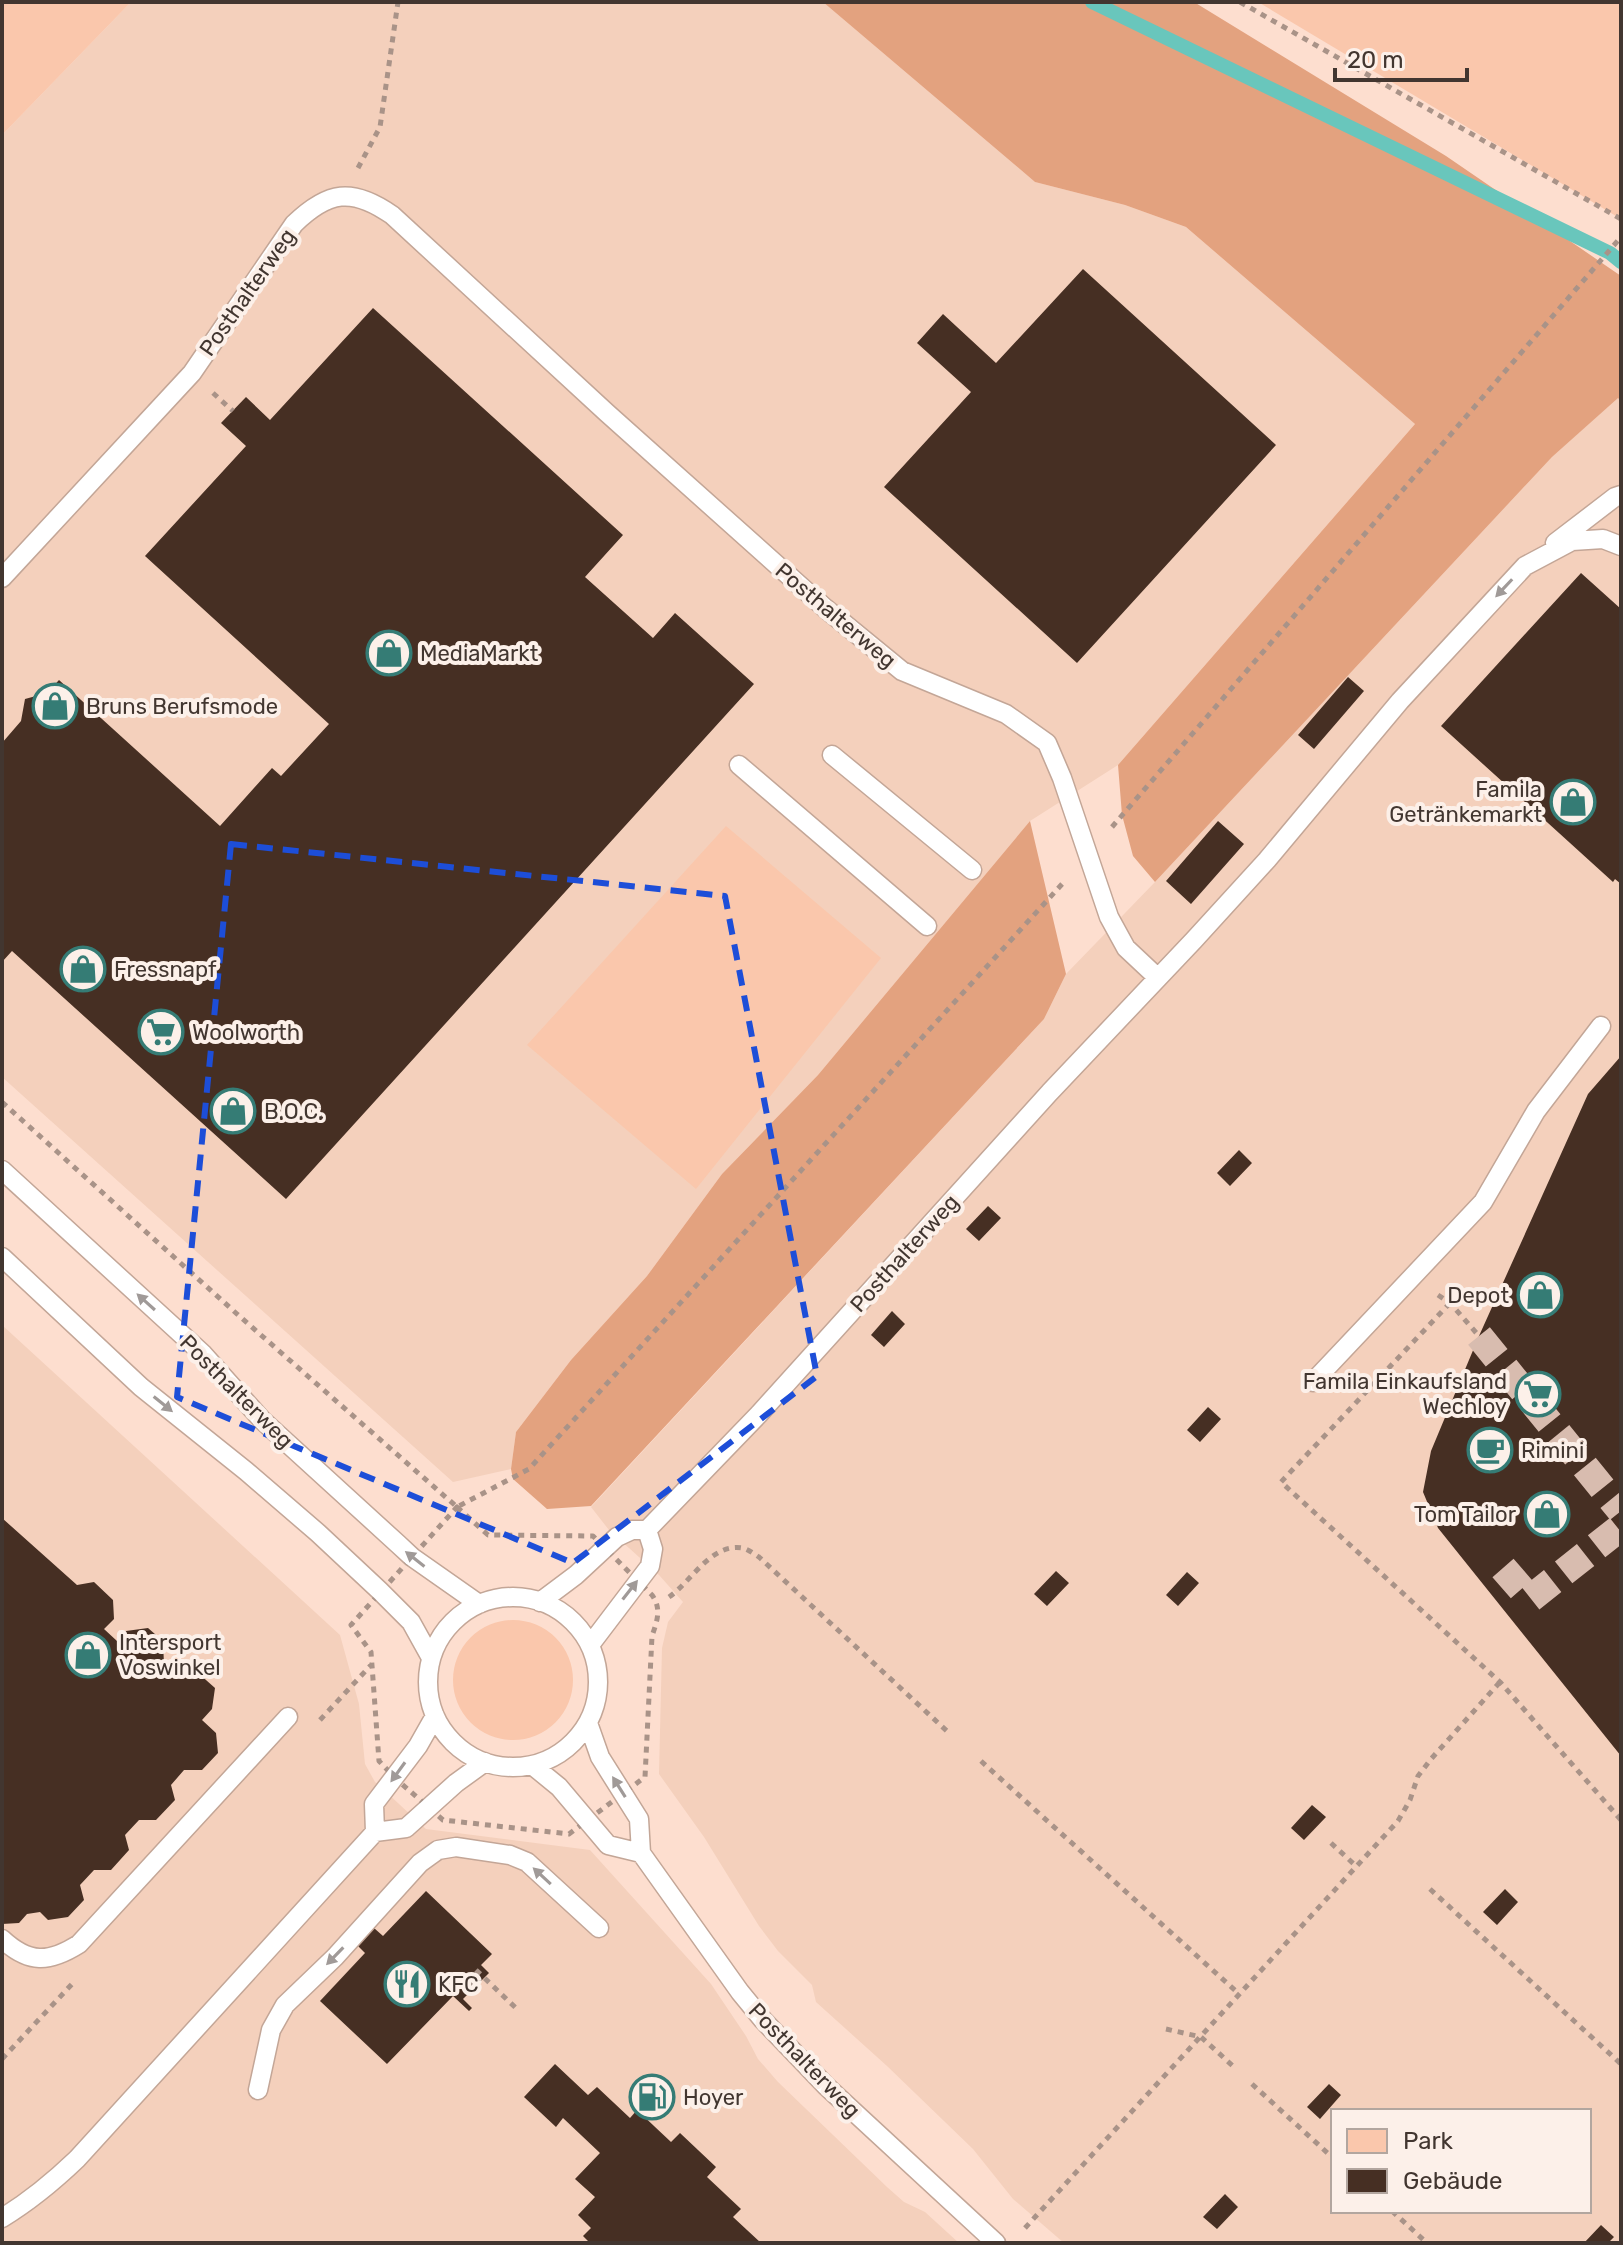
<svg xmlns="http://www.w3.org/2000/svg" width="1623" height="2245" font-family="Rubik,sans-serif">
<rect width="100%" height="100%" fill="#fddecf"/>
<path fill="#f4d0bc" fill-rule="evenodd" d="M131,2H823L1035,182L1125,205L1186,227L1415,424L1118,765L1030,821L818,1075L722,1174L647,1276L571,1360L516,1432L511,1469L453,1482L2,1077V135Z
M1618,397L1621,401V2243H1064L1013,2199L973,2149L887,2066L816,2002L812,1985L778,1951L759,1926L704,1837L659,1774L662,1648L668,1622L683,1602L659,1575L609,1530L591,1507L1044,1019L1066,974L1155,882L1552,457ZM1333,2111H1589V2211H1333Z
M2,1325L340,1635L359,1704L365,1764L375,1782L385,1791L426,1829L590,1850L711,1984L746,2036L758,2059L778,2082L887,2187L904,2202L925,2212L959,2243H2Z"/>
<path fill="#fac7ac" d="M2,2H131L2,135Z
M1258,2H1621V219Z
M726,826L881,958L696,1189L527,1045Z
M453 1680a60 60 0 1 1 120 0a60 60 0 1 1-120 0Z"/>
<path fill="#e3a27f" d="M823,2H1194L1446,156L1621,276V401L1618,398L1552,457L1155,882L1133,856L1122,815L1118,765L1415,424L1186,227L1125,205L1035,182Z
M1030,821L1066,974L1044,1019L591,1506L547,1509L513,1479L511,1469L516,1432L571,1360L647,1276L722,1174L818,1075Z"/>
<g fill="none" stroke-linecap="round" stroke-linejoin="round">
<path stroke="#69c6bc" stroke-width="14" d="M1092,2L1610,253L1621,262"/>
</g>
<path fill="#462f23" d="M1083,269L1276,445L1077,663L884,487L971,392L917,343L943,314L996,363Z
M373,308L623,535L585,577L653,638L675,613L754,684L286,1199L12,951L2,962V743L21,721L25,699L47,693L59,680L220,826L272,768L281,776L329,724L145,556L246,446L221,423L246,397L270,420Z
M1581,573L1621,609V884L1615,879L1613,882L1441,726Z
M1348,677L1364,691L1314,749L1298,735Z
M1218,821L1244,844L1191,904L1166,881Z
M1621,1056V1756L1438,1528L1423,1492L1431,1451L1479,1336L1588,1094Z
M1239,1150L1252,1163L1230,1186L1217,1173Z
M988,1206L1001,1218L979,1241L966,1229Z
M892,1311L905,1324L884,1347L871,1335Z
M1208,1407L1221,1419L1200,1442L1187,1430Z
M2,1518L77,1585L94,1582L113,1600L114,1619L104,1629L117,1641L126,1631L148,1628L163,1641L164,1665L175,1675L197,1672L215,1688L212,1709L202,1720L216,1733L218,1753L202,1770H184L171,1785L175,1800L156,1820H139L125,1835L129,1850L111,1870H94L80,1885L84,1900L68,1917L48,1920L40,1912L27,1914L19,1923L2,1924Z
M1056,1571L1069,1583L1047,1606L1034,1594Z
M1187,1572L1199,1583L1178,1606L1166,1595Z
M1312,1805L1326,1817L1304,1840L1291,1828Z
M1505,1889L1518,1902L1497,1925L1483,1912Z
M426,1891L492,1954L481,1965L489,1973L463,1999L472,2008L469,2011L453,1996L387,2064L320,2001L365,1953L357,1945L374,1928L383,1936Z
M555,2064L588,2095L597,2087L630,2118L637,2110L671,2142L680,2133L716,2167L707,2177L741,2209L733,2217L761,2243H590L583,2236L591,2228L578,2215L595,2197L575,2179L600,2153L563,2118L556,2127L524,2097Z
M1329,2084L1341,2095L1320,2119L1307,2107Z
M1225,2194L1238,2207L1217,2229L1203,2217Z
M1601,2225L1614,2237L1608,2243H1584Z"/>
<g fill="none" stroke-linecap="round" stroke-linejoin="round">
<path stroke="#d8bcaf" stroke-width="28" stroke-dasharray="28 14" stroke-linecap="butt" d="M1479,1336L1621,1511
M1503,1568L1530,1599L1621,1527"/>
<g stroke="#c3a697" stroke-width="21">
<path id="service" d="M1555,543L1615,497L1621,495
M2,578L192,373L294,224C328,191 352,187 392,215L607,413L825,608L902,671L1006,714L1047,743L1062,778L1109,917L1126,948L1158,978
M832,755L972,870
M739,765L927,926
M2,1170L203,1354L262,1420L398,1544L412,1557L479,1604
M2,1257L141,1387L246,1471L318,1533L380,1591L411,1622L431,1658
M1313,1382L1483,1202L1536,1111L1601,1026
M428 1682a85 85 0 1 1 170 0a85 85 0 1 1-170 0Z
M540,1602L576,1575L617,1537L632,1530H647L759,1414L1050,1092L1194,940L1267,860L1400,701L1525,566L1572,541L1603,539L1621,546
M590,1645L650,1566L653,1549L647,1530
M588,1723L600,1757L639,1819L641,1853L740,1992L763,2020L826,2086L996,2243
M532,1765L559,1787L608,1845L641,1853
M375,1832L374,1804L418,1746L435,1716
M2,1939C29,1964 49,1963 79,1944L288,1717
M258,2090L271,2030L285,2005L335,1957L420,1863L438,1850L456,1847L510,1855L527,1862L599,1928
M2,2218C30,2201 54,2181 77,2159L375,1832L406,1828L456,1783L485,1762"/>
</g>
<path stroke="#a99388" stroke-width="5" stroke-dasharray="6 6" stroke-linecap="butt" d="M1240,2L1621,219
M358,168L380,127L398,2
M213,393L233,411
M1112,827L1621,237
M2,1102L237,1314L457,1507L529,1469L1063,883
M1438,1295L1450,1303L1479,1336
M1450,1303L1281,1482L1500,1682L1621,1820
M457,1507L488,1535L593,1536L652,1595C662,1609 657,1621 652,1636L645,1777L569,1834L443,1820L395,1778L379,1761L371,1652L351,1625Z
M669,1597C691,1582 711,1543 742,1548C748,1549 754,1554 759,1557L948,1732
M320,1720L372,1664
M981,1761L1238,1993
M1331,1843L1356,1866
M1430,1889L1621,2064
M476,1970L518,2010
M1166,2029L1201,2037L1234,2067
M2,2059L72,1984
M1252,2084L1333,2158
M1392,2211L1427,2243
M1025,2228L1398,1821L1410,1800L1418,1776L1431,1759L1500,1682"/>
<use href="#service" stroke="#fff" stroke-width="18"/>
</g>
<defs><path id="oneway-solid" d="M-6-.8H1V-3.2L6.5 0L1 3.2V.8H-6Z" transform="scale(2)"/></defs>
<g fill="#a09a98">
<use href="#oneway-solid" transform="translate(1504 588) rotate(133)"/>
<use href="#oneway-solid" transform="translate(146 1302) rotate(-138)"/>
<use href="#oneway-solid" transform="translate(163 1404) rotate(39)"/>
<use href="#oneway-solid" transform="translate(415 1559) rotate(-142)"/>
<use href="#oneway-solid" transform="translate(630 1590) rotate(-52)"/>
<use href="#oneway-solid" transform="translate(398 1772) rotate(126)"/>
<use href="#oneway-solid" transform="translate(619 1787) rotate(-122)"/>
<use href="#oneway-solid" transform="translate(542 1876) rotate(-137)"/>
<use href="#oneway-solid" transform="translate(335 1956) rotate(134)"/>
</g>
<path fill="none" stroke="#1d4ed8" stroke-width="6" stroke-dasharray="16 10" stroke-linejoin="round" d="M231,844L725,896L817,1376L573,1563L177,1397Z"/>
<defs>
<g id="shop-ring" transform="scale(2.3)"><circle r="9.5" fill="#fcf0e9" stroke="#357c75" stroke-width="1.5"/><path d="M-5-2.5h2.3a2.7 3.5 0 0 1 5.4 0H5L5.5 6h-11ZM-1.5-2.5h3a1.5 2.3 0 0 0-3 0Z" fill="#357c75"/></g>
<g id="supermarket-ring" transform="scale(2.3)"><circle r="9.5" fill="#fcf0e9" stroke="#357c75" stroke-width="1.5"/><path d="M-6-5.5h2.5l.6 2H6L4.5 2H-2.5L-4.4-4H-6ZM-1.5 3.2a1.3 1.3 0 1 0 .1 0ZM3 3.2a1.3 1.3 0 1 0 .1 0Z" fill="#357c75"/></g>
<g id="cafe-ring" transform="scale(2.3)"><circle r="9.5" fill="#fcf0e9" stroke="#357c75" stroke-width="1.5"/><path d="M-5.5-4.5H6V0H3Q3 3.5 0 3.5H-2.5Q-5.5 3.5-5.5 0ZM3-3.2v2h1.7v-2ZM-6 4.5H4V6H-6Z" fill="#357c75"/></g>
<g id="restaurant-ring" transform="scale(2.3)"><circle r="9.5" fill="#fcf0e9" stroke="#357c75" stroke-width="1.5"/><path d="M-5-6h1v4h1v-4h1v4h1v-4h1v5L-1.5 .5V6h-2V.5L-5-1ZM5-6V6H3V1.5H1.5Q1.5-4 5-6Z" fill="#357c75"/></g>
<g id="fuel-ring" transform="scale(2.3)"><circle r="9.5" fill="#fcf0e9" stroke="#357c75" stroke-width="1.5"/><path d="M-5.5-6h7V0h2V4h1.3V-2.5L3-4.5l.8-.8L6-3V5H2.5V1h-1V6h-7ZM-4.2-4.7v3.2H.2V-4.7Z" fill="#357c75"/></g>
</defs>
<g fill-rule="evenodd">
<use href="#shop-ring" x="389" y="653"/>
<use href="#shop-ring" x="55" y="706"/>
<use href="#shop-ring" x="1573" y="802"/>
<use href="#shop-ring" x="83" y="969"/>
<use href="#supermarket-ring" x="161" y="1032"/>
<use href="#shop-ring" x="233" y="1111"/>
<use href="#shop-ring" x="1540" y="1295"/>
<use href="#supermarket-ring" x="1538" y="1394"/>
<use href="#cafe-ring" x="1490" y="1450"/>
<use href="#shop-ring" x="1547" y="1514"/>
<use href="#shop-ring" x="88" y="1655"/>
<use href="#restaurant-ring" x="407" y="1984"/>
<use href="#fuel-ring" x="652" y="2097"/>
</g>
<g text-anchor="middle" stroke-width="8" stroke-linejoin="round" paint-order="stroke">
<g font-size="22" fill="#423630" stroke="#fcf0e9">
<text transform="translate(247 292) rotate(-55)" y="8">Posthalterweg</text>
<text transform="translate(836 615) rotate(40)" y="8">Posthalterweg</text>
<text transform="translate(904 1253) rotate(-48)" y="8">Posthalterweg</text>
<text transform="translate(237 1391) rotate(45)" y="8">Posthalterweg</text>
<text transform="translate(805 2060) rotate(46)" y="8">Posthalterweg</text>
</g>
<g font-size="22" fill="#423630" stroke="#fcf0e9" text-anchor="start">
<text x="420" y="661">MediaMarkt</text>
<text x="86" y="714">Bruns Berufsmode</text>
<text x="1542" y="797" text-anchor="end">Famila<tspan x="1542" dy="25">Getränkemarkt</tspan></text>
<text x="114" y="977">Fressnapf</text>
<text x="192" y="1040">Woolworth</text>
<text x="264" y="1119">B.O.C.</text>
<text x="1509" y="1303" text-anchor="end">Depot</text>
<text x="1507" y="1389" text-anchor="end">Famila Einkaufsland<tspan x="1507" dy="25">Wechloy</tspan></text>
<text x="1521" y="1458">Rimini</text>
<text x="1516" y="1522" text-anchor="end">Tom Tailor</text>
<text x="119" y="1650">Intersport<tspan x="119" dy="25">Voswinkel</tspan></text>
<text x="438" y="1992">KFC</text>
<text x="683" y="2105">Hoyer</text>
</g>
</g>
<rect width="1623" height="2245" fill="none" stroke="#423630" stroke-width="8"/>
<rect x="1331" y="2109" width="260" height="104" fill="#fcf0e9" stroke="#b2a69f" stroke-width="2"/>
<rect x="1347" y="2129" width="40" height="24" fill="#fac7ac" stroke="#b2a69f" stroke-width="2"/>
<text x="1403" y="2149" font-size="24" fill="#423630">Park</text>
<rect x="1347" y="2169" width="40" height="24" fill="#462f23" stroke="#b2a69f" stroke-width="2"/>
<text x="1403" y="2189" font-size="24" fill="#423630">Gebäude</text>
<path d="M1335 68v12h132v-12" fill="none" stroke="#423630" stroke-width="4"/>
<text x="1347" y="68" font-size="24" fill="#423630" stroke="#fcf0e9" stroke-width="6" paint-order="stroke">20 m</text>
</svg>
